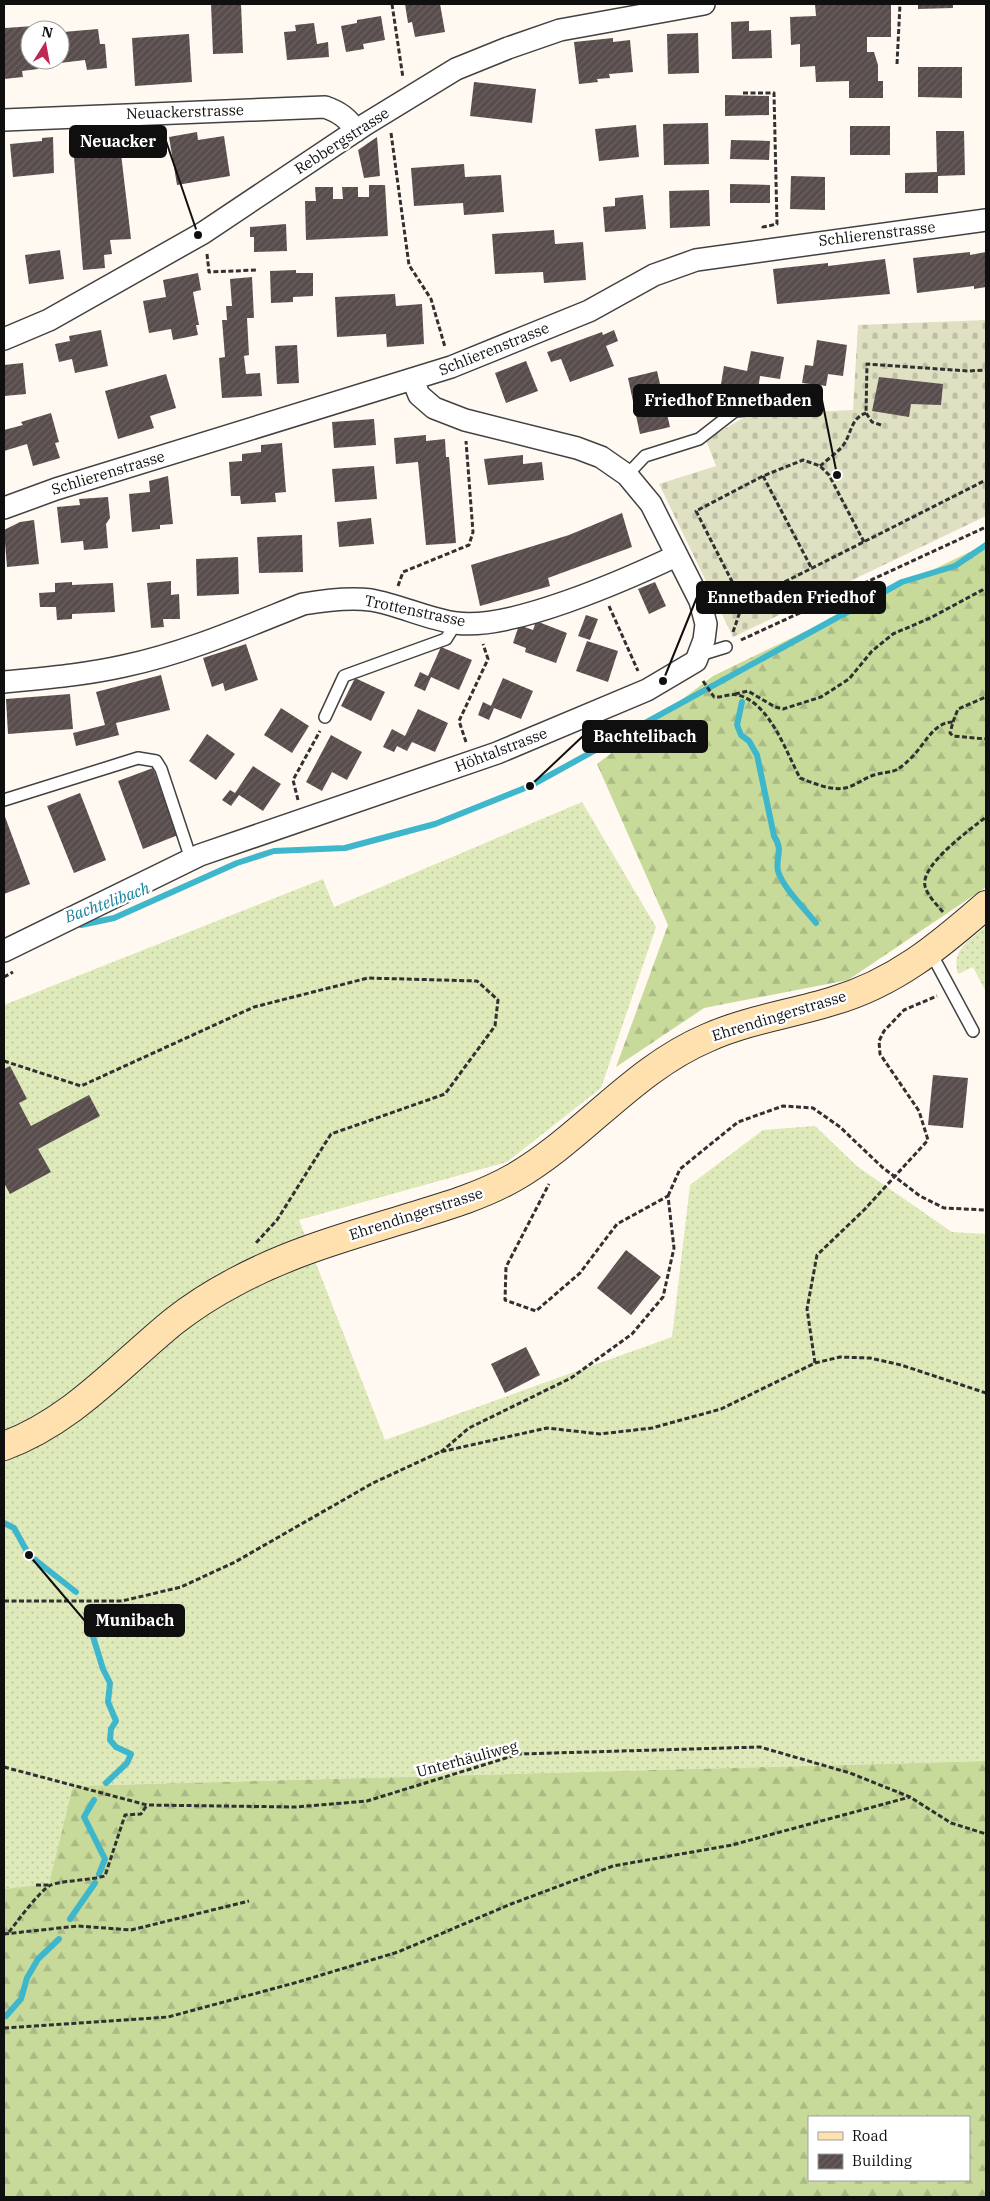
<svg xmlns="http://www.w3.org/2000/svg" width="990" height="2201" font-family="'IBM Plex Serif',serif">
<defs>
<pattern id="grass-dots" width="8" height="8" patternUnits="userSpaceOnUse" patternTransform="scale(1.25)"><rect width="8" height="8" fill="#dfeabb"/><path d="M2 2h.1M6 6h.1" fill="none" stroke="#bec8a0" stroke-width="1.8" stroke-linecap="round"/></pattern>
<pattern id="forest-firs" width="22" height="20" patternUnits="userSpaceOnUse" patternTransform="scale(1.25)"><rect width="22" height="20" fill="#c7da9a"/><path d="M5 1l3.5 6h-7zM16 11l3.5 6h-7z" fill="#aaba84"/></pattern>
<pattern id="cemetery-stones" width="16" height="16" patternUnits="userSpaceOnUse" patternTransform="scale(1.25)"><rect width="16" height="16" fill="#dfe1c2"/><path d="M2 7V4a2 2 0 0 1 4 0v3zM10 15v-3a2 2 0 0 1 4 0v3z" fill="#bec0a6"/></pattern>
<pattern id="building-hatch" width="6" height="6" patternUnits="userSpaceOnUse" patternTransform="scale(1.25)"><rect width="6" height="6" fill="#584d4c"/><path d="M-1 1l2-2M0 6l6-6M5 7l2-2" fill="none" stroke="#6b6261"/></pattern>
</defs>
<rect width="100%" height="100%" fill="#fff9f2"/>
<path fill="url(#grass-dots)" d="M582,802L656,927L601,1088L507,1162L299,1220L385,1440L672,1337L690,1185L763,1130L815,1126L858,1167L952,1232L986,1234V1761L74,1786L49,1885L4,1889V1005L323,879L334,907Z
M986,926V992L973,967L958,974C951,949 969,941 986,926Z"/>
<path fill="url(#forest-firs)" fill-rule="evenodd" d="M986,544V887L848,980L704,1008L616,1067L668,925L597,764L713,676Z
M986,1761V2197H4V1889L49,1884L73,1786ZM809,2117H969V2180H809Z"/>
<path fill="url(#cemetery-stones)" d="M986,320V516L733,637L659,484L716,466L706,440L748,415L853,410L858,325Z"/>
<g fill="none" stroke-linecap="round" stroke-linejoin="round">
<path stroke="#3eb7cc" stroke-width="6" d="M742,702L737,725L741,735L749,741L757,755L774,836C784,851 775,857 778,871C783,888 805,909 816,923
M81,925L114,918L237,863L274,851L345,848L435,824L530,786L902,582L955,566L986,545
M4,1523L14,1528L29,1555L76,1592
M86,1614L103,1669L110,1683L108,1702L116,1721L111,1729L110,1740L116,1747L131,1754L127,1763L106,1783
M94,1800L84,1817L105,1859L99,1874
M70,1919L95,1883
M6,2016L21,1999L27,1978L38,1959L59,1939"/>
</g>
<path fill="url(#building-hatch)" d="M211,4H241L243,53L213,54Z
M405,4H440L445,32L415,37L412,22L408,23Z
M815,4H891V37H867V52H874L878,65V81H883V98H849V81L816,82L815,66L800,67V44L791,45L790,17L816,16Z
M918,4H953V8L918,9Z
M381,16L385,40L363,44L364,49L346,52L341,26L357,23V20Z
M749,21V31L771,30L772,58L732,59L731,22Z
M314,23L317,44L328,42L329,57L287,60L284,32L296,31L295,25Z
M34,26V30H30V60H38V69L22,71L23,77L4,79L5,28Z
M98,29L100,44H105L107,68L87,70L85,60L60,63V49L65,48L63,32Z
M698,33L699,73L668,74L667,34Z
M189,34L192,82L135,86L132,38Z
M613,38V42L630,40L633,72L609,74L610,78L597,79L598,82L579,84L574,42Z
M918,67H962V98L918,97Z
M474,82L536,89L532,123L470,116Z
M725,95L769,96V115L725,116Z
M708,123L709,164L664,165L663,124Z
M636,125L639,157L599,161L595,129Z
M850,126H890V155H850Z
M936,131H964L965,175L938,176V193H905V173L937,172Z
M197,132L198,140L224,136L230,176L177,185L169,137Z
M53,137L54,173L13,177L10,144L42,141V138Z
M377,137L380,176L364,178L358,150Z
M731,140L770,141L769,160L730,159Z
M100,142V147L120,145L131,239L110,240L112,254L104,255L105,268L83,270L73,144Z
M464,164L465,177L501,175L504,212L464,215L463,203L414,206L411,168Z
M791,176L825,177V210L790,209Z
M730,184L770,185V203H730Z
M369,185H385L388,236L306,240L305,201H316L315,187H333V199H343L342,187H358V197H369Z
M709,190L710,226L670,228L669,191Z
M643,195L646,229L605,232L603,207L615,206V198Z
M286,224L287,251L254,252V237H250V227Z
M554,230L555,244L583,242L586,280L544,283L543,272L495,274L492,234Z
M60,250L64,279L29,284L25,255Z
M970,252V255L986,252V287L974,289V286L917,293L913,258Z
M885,259L890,294L777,304L773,269L828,263V266Z
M296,270V273H313V296L293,297V302L271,303L270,271Z
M198,273L201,290L193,292L199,325H196L198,335L173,340L171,329L149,333L143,301L166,297L163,280Z
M252,277L254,318H247L249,355L244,356L246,374L260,373L262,396L222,398L219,358L225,357L222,320H227L226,306H232L230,279Z
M395,294L396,306L422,304L424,344L387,347L386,334L337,337L335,297Z
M101,330L108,366L75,373L72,359L59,362L55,344L70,341L69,336Z
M614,330L618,341L606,346L614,366L570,382L561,359L551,362L547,352L602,332L603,335Z
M817,340L847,345L843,376L828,374L826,386L802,383L805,365L813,366Z
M297,345L299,383L277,384L275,346Z
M751,351L784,357L780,379L760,376L757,397L720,390L724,366L747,371Z
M526,361L538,391L506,403L495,373Z
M23,363L26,394L4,396V365Z
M657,371L670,427L640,434L628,378Z
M166,374L176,408L150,416L154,428L118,439L105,391Z
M879,377L943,384L941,405L911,404L909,417L872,411Z
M51,413L59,442L55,443L60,458L33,466L27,444L4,451V430L23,425L21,422Z
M374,419L376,445L334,448L332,422Z
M426,435V441L445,439L446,457H449L456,543L426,545L418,462L396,464L394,438Z
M282,443L286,492L275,493L276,502L241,504L240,496H231L229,462L242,461V454L261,452V445Z
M523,455V464L542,462L544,480L488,485L484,459Z
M374,466L377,499L335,502L332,469Z
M168,476L173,524L160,525V529L132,532L129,494L150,492L149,481Z
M108,497L110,518L106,524L108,548L84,550L83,541L61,543L57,507L80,505L79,499Z
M622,513L632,547L548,578L550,586L480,606L471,565L569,535Z
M371,518L374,544L339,547L337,522Z
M34,520L39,564L7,567L4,530L20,522Z
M302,535L303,572L259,573L257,537Z
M238,557L239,594L197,596L196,559Z
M171,581V595L179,594L180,619H163L164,627L151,628L147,583Z
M72,582V585L113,583L115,612L72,614V619L57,620L56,607H40L39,593L55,592V583Z
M655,582L666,606L649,614L638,589Z
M586,615L598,619L590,640L578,636Z
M536,621L567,633L556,663L525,652L526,648L513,643L519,625L533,630Z
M587,641L618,651L608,682L576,671Z
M246,644L258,680L225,691L223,683L212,687L203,658Z
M441,647L472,660L459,690L431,677L425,691L414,686L420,672L428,676Z
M161,675L170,710L116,723L119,735L76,746L73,733L105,725L96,692Z
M355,678L385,692L371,721L341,706Z
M503,678L533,691L521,719L494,708L489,720L478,715L483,702L491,706Z
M70,694L73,729L8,734L6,699Z
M281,708L309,726L292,753L264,735Z
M418,709L448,723L435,752L412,742L407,751L397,746L394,752L383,747L392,729L405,736Z
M207,734L235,754L216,780L189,761Z
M331,735L362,752L347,780L332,772L322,791L306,782Z
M253,766L281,784L263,811L239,795L231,806L222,800L230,790L235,793Z
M153,768L178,835L143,849L118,781Z
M80,793L106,860L74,873L47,806Z
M4,814L30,884L4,894Z
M10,1066L27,1099L19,1103L31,1126L89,1095L100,1116L38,1149L51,1172L10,1194L4,1183V1069Z
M933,1075L968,1078L963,1128L928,1125Z
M626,1250L661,1277L631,1315L597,1288Z
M526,1347L540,1375L505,1393L491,1364Z"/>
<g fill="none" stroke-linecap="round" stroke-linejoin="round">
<g stroke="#424242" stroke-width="14">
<path id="service" d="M627,475L645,456L699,439L735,411L781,407
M700,655L726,647
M325,717L344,676L446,639L456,623
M4,800L138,758L156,761L161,769L191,859
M931,953L973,1031"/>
</g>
<g stroke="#424242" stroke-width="24">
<path id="minor" d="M4,120L325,107C339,112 348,118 356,131
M4,339L49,320L203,233L366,124L456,69L508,48L560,30L704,4
M4,508L56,489L451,367L589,311L654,275L696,260L986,220
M4,682C44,678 84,675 124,666C186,653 245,627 303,604C326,600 349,597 371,600C400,605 427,619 456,623C510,631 625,580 676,556
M4,951L200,855L497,753L647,690L696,661L704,640L706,624L700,601L651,504L627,475L601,457L577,448L465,420L434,408L419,395L413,380"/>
</g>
<g stroke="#313131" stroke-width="30">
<path id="secondary" d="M4,1446C72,1421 118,1367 173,1322C192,1307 214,1293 235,1282C292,1251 356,1234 417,1215C450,1205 483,1195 513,1178C583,1138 632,1070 707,1038C747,1020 791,1014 833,1001C895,983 939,946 986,905"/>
</g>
<path stroke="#313131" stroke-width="3" stroke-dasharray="5 2.5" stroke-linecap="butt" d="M392,4L403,78
M897,64L900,4
M743,93H774L777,224L763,227V230
M391,133L409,265L431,299L445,347
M207,254L209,272L257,270
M881,425L872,422L866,413L867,364L968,371L986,370
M820,466C827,460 835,454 841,448C852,436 849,419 866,413
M763,476L812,569
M864,542L829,475L820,466L803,460L763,476L696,511L743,603L986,480
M398,586L403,572L469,545L473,532L466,441
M609,606L638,671
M733,632L743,603
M741,640L986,527
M703,681L714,697C722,698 730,693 738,695C770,703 786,752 800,778C813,783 831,791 845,788C855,786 864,778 874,775C893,770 894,775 911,758C924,746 933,722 953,722L950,733L953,736L986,739
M735,694L748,691L775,707L783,709L821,697L849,679L872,651L893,634L932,617L986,588
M953,722L958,709L986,697
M466,742L459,721L488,659L483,644
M298,800L293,780L320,731
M943,912C937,905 927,895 925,886C920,865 971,829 986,817
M4,977L13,972
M4,1061L81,1086L254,1007L368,978L477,981L498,1000L495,1026L445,1094L331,1134L277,1220L255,1244
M668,1196L680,1169L738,1122L783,1106L813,1108L840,1127L882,1167L920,1196L944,1208L986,1210
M815,1363L807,1309L817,1255L865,1209L928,1140L919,1111L880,1054L879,1041L884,1031L904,1010L937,996
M441,1452L469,1428L571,1378L632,1334L663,1297L674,1248L668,1196L617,1224L580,1273L536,1311L505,1300L506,1267L549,1184
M4,1601H122L181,1587L235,1562L373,1483L440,1452L547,1428L600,1434L652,1428L721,1409L815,1363L840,1357L870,1358L901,1365L986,1393
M4,1767L147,1805L296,1807L367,1801L519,1754L760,1747L850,1773L910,1797L951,1823L986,1834
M36,1885H50
M9,1932C17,1922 40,1890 51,1885C59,1881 92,1880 105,1876L125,1815L141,1814L147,1805
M4,1934L78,1926L131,1930L249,1901
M4,2028L168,2017L298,1982L398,1952L511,1904L613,1866L732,1845L910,1797"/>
<use href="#service" stroke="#fff" stroke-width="11"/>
<use href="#minor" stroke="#fff" stroke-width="21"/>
<use href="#secondary" stroke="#fee1ae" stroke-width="28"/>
</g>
<g text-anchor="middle" stroke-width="5" stroke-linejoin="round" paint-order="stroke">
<g font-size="15" fill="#0f0f0f" stroke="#fff">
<text transform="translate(185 112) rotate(-2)" y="5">Neuackerstrasse</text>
<text transform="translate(342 141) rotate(-33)" y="5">Rebbergstrasse</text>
<text transform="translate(877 234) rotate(-7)" y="5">Schlierenstrasse</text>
<text transform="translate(494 349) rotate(-22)" y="5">Schlierenstrasse</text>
<text transform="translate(108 473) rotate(-17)" y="5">Schlierenstrasse</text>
<text transform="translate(415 611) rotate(12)" y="5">Trottenstrasse</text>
<text transform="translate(501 750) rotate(-21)" y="5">Höhtalstrasse</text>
<text transform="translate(779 1016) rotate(-17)" y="5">Ehrendingerstrasse</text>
<text transform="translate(416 1214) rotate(-18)" y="5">Ehrendingerstrasse</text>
<text transform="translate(467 1759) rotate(-15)" y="5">Unterhäuliweg</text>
</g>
<g font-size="16" font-style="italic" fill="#18819a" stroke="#fff">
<text transform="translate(107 902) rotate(-20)" y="6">Bachtelibach</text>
</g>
</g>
<path fill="none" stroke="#0f0f0f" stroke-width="2" d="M198 235L166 141M837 475L822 400M663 681L697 597M530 786L583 736M29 1555L85 1621"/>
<g fill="#0f0f0f" stroke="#fff" stroke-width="2">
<circle cx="198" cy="235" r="5"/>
<circle cx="837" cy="475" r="5"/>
<circle cx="663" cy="681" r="5"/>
<circle cx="530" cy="786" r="5"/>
<circle cx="29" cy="1555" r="5"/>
</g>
<g fill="#0f0f0f" stroke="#0f0f0f" stroke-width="2">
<rect x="70" y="126" width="96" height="31" rx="5"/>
<rect x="634" y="385" width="188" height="31" rx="5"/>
<rect x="697" y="582" width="188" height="31" rx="5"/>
<rect x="583" y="721" width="124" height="31" rx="5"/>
<rect x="85" y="1605" width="99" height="31" rx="5"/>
</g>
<g font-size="16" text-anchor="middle" font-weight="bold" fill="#fff">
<text x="118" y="147">Neuacker</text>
<text x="728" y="406">Friedhof Ennetbaden</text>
<text x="791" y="603">Ennetbaden Friedhof</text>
<text x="645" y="742">Bachtelibach</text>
<text x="135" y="1626">Munibach</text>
</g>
<rect width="990" height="2201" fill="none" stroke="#0f0f0f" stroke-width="10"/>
<rect x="808" y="2116" width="162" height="65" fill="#ffffff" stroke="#9f9f9f"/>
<rect x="818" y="2132" width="25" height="8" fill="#fee1ae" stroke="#9f9f9f"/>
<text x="852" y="2141" font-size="15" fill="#0f0f0f">Road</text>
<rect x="818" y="2154" width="25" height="15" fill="url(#building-hatch)" stroke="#9f9f9f"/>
<text x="852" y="2166" font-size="15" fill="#0f0f0f">Building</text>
<g transform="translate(45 45) rotate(11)"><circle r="24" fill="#ffffff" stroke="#9f9f9f"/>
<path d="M0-4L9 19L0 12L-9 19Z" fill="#bf2754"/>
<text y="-8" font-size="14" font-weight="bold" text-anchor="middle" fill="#0f0f0f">N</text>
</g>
</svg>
